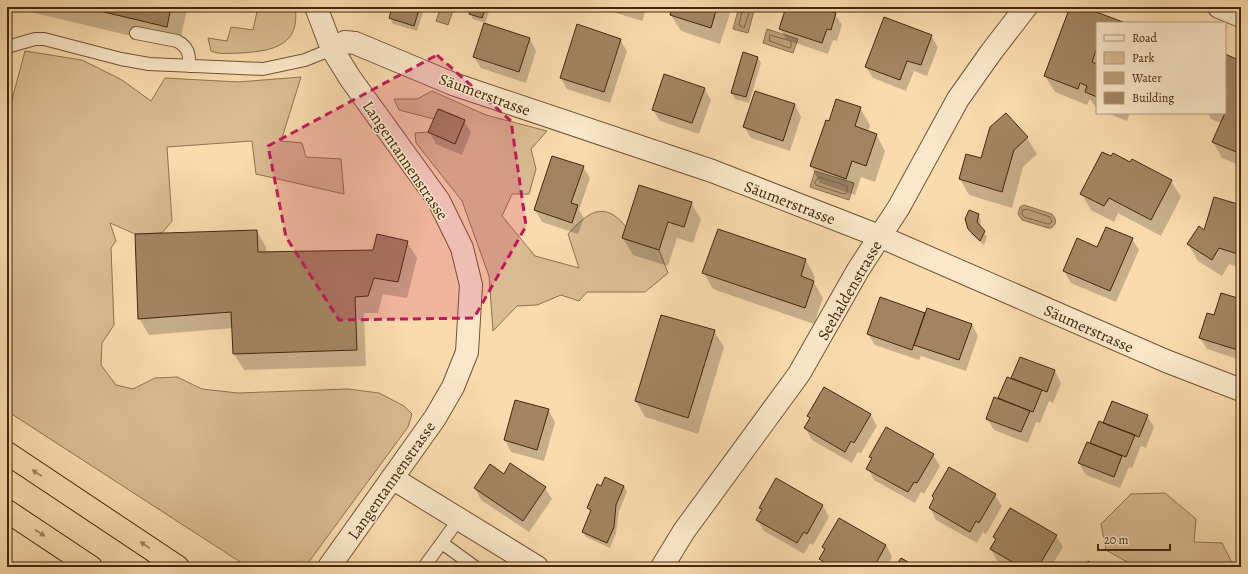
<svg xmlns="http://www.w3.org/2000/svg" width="1248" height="574" font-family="Alegreya,serif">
<rect width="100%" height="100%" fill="#f9dbad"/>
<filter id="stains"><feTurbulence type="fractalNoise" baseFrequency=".005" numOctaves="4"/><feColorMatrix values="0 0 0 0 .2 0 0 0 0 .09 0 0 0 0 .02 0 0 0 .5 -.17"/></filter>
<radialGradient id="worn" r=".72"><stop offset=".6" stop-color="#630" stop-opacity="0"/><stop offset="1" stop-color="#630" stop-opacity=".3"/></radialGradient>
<path fill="#dabc92" stroke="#8e7250" d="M258,7H295C301,46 272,51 241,53C231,53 220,55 211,51L208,38L227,41L231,27L253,30Z
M25,51L82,60L122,80L151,101L165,78L238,82L301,77L281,141L302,143L306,157L341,159L344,194L256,174L252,141L167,147L172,221L162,233L135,234L110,223L116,241L111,248L114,325L102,343L101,365L116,385L133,389L155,378L177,377L202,389L238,393L348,389L379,393L404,406L412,414L408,427L305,567H248L7,411V118Z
M432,91L486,115L547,131L531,149L536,169L529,194H512L502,216L535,256L579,268L568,234C587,213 604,199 626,227L622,238L659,250L668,273L645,292H587L579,301L561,295L537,305L517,306L493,331L489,276L462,201L416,143L415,133L428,132L455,144L465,120L439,109L434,119L399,110L394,99H417Z
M1165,493L1196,519L1194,542L1222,543L1234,567H1136L1106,550L1101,524L1131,494Z"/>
<path fill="#bb9e77" stroke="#8b6e4d" d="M441,7H454L448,25L436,21Z
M739,7H755L748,33L733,29Z
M767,29L798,39L793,53L763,43Z
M815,171L854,183L849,200L810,187Z
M1024,205L1052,214C1057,220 1057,224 1051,228H1048L1022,220L1018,214L1020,207Z"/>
<path fill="#0003" d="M9,7H188L178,47Z
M393,7H420L423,13L417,31L393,24L390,18Z
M472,7H491L485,23L473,19L470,14Z
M597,7H647L642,21Z
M674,7H732L720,44L681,31L671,15Z
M787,7H815L835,14L842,25L837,41L833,40L828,54L787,40L780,29Z
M1071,7H1080L1122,23H1097V109L1090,99L1087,105L1055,92L1045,76Z
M931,36L938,47L927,76L914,71L906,91L873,78L866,67Z
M530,39L536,51L526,83L481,68L474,57Z
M620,40L627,51L610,103L567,89L561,78Z
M1225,56L1241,62V166L1222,158L1213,142L1221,123L1211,119L1208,113H1225Z
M758,58L761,63L749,103L735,99L732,93Z
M704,88L711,100L699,134L660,121L653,110Z
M756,92L795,105L801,117L790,151L751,138L744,127Z
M860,108L870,125L868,132L876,134L885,151L875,182L861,177L855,195L820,183L811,166Z
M1107,113H1130L1127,121Z
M1006,114L1027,138L1037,154L1023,167L1012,208L969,195L960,179L982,160Z
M464,121L471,132L462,155L436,144L429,132Z
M1130,163L1171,181L1181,197L1161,236L1118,213L1114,222L1091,210L1082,194Z
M583,167L590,178L579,210L584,218L578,234L542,222L535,210Z
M691,203L701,219L693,243L677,238L668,266L633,255L623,238Z
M1241,206V268L1229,264L1222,276L1198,261L1188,244Z
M978,215L981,221L980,227L987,237L984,245L972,235L968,229Z
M257,231L266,247V253L374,251L407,242L417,258L407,298L383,294L378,313H364L366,366L244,370L234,354L233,328L149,335L139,318Z
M1132,239L1139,250L1116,302L1071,283L1064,271Z
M806,260L815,277L813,281L823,298L814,324L713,289L704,273Z
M881,298L926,314L972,324L978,336L966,371L921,356L919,360L875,345L868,334Z
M1241,300V360L1207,349L1200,338L1215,316Z
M714,331L724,347L698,434L645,417L636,401Z
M1020,358L1055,371L1061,383L1053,403L1049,401L1040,423L1036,422L1028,443L994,430L987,419L999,400L1007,378L1012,379Z
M548,410L555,422L544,461L511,452L505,440Z
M870,414L877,426L861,453L858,452L852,463L812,440L805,428L810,419L808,416Z
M1147,416L1154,427L1146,448L1141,446L1132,468L1129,467L1120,488L1086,475L1079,463L1091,444L1100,422L1104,424Z
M933,455L940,466L924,494L921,492L915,503L874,480L868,469L873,460L871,457Z
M504,475L545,488L552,499L529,532L481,500L475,488Z
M624,486L627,492L619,511L616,533L610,548L586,537L583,532L591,513L588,507L602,487Z
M995,495L1002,506L986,534L983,532L977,543L936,520L930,508L935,499L933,496Z
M823,506L829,517L813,545L810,543L804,554L764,531L757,520L762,511L760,508Z
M1056,535L1063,547L1051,567H1009L997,561L991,549L996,540L994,537Z
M886,545L892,557L887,567H825L820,559L825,551L823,547Z"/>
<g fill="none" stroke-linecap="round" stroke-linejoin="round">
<path stroke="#7f6242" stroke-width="1" d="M743,7L739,25L744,28L751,7
M770,35L791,41V47L789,48L770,41Z
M819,177L847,186V193L844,194L816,185L815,183Z
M1023,210L1027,209L1050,217L1052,222L1048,224L1024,217L1022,214Z"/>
</g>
<path fill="#a28560" stroke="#43270d" d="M83,7H171L167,27Z
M392,7H420L414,26L389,18Z
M471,7H486L482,18L469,14Z
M673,7H717L711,28L670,15Z
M786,7H818L836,13L831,30L827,29L822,43L779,29Z
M1070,7H1083L1123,22L1097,23V48L1092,62L1097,64V97L1085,92L1087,86L1080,83L1078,89L1044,76Z
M884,17L932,35L921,65L907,61L900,80L865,67Z
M484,23L530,38L519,72L473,57Z
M577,24L621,39L604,92L560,78Z
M743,52L758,57L746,97L731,93Z
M1225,54L1241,61V154L1212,142L1225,113Z
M664,74L705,88L692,123L652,110Z
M755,91L795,104L783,141L743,127Z
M836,99L861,107L855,126L877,134L866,166L852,161L846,179L810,166L826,120L829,121Z
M438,109L465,120L455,144L428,132Z
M1006,113L1028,137L1014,150L1002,192L959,179L966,154L981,158L990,127Z
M1102,152L1111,156L1113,153L1130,162L1132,159L1172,180L1151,220L1109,198L1104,206L1080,194Z
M552,156L584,166L571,203L578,205L572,223L534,210Z
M639,185L692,202L684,227L668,222L659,250L622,238Z
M1214,197L1241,205V255L1219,248L1212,260L1187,244L1199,226L1204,230Z
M969,210L979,214L977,222L985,231L980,241L968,229L965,219Z
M1106,227L1133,238L1110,291L1063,271L1077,238L1097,247Z
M718,229L806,259L801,276L814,281L805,308L702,273Z
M257,230L258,252L373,250L377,234L408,241L398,282L374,278L368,296L355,297L357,350L233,354L231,312L138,319L135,234Z
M1221,293L1241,299V351L1199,338L1207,313L1214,315Z
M880,297L925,313L912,350L867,334Z
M927,308L972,324L959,360L914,345Z
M661,315L715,330L688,418L635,401Z
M1020,357L1055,370L1047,392L1011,378Z
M1007,377L1042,390L1033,412L998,398Z
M824,387L871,414L854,443L851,441L845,452L804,428L810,418L807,416Z
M994,397L1030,411L1021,432L986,419Z
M515,400L549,409L537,450L504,440Z
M1112,401L1148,415L1139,437L1103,423Z
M1099,421L1135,435L1126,457L1090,443Z
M886,427L934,454L917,483L914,482L908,492L866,469L872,458L869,457Z
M1087,442L1122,456L1114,477L1078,463Z
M510,463L546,487L523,521L474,488L490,464L504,474Z
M949,467L996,494L979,523L976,521L970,532L929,508L934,498L932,496Z
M605,477L624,486L616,505L614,527L607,543L582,532L591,510L587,508L597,484L601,486Z
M776,478L823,505L807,534L804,532L797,543L756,520L762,509L759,508Z
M1010,508L1057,535L1040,564L1037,562L1035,567H1021L990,549L996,539L993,537Z
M839,518L886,545L874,567H833L819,559L825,549L822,547Z
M901,558L917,567H895Z
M1088,561L1099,567H1085Z"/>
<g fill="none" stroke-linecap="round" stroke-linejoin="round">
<g stroke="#705435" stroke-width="14">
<path id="service" d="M136,33L177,41C188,47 190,54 189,66
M7,47L35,39H44L121,59L149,64L263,69L305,60L332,49
M442,543L475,567
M424,567L459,519"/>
</g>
<g stroke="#705435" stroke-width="24">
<path id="minor" d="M316,7L332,49L350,78L439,201L462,248L471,285L467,352L453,387L435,418L329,567
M1219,7L1241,16
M332,49L345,42L355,43L453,84L712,171L879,236L1166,361L1241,390
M392,478L537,567
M662,567L684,531L799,374L858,270L899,207L958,99L992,51L1026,7"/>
</g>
<g stroke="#43270d" stroke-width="24">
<path id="motorway" d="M7,453L178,567
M7,511L91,567"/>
</g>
<use href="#service" stroke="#fbe8ca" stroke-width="12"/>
<use href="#minor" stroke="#fbe8ca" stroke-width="22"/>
<use href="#motorway" stroke="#f9dbad" stroke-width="22"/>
</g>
<defs><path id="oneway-solid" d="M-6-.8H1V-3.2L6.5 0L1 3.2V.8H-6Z"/></defs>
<g fill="#9e815d">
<use href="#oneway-solid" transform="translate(37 473) rotate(-147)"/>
<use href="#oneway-solid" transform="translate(40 533) rotate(33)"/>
<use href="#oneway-solid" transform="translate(145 545) rotate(-146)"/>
</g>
<path fill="#c2185b" fill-opacity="0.2" stroke="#c2185b" stroke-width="3" stroke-dasharray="8 5" stroke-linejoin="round" d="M437,55L511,121L526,226L474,318L339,320L286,237L268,146Z"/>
<g text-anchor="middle" stroke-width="3" stroke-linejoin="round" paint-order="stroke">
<g font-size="16" fill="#43270d" stroke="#fbe8ca">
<text transform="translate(485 94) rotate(20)" y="6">Säumerstrasse</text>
<text transform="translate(406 160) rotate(56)" y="6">Langentannenstrasse</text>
<text transform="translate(790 202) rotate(21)" y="6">Säumerstrasse</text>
<text transform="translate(849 290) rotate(-60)" y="6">Seehaldenstrasse</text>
<text transform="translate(1089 328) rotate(24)" y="6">Säumerstrasse</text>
<text transform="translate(391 480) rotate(-55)" y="6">Langentannenstrasse</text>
</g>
</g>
<rect width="1248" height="574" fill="none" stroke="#f9dbad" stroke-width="24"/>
<rect x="8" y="8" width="1232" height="558" fill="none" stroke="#43270d" stroke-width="2"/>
<rect x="12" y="12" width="1224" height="550" fill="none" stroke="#43270d"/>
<rect x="1096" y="22" width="130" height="92" fill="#fbe8ca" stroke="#b19b7e"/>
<rect x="1104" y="35" width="20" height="6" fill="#fbe8ca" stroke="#b19b7e"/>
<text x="1132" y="42" font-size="12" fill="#43270d">Road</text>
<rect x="1104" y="52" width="20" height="12" fill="#dabc92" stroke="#b19b7e"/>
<text x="1132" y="62" font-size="12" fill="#43270d">Park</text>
<rect x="1104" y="72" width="20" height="12" fill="#bb9e77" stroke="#b19b7e"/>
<text x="1132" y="82" font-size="12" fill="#43270d">Water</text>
<rect x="1104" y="92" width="20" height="12" fill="#a28560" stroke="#b19b7e"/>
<text x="1132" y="102" font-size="12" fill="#43270d">Building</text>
<path d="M1098 544v6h72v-6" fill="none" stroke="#43270d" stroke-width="2"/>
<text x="1104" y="544" font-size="12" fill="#43270d" stroke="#fbe8ca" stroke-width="3" paint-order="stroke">20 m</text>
<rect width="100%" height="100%" filter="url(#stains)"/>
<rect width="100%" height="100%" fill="url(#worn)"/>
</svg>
